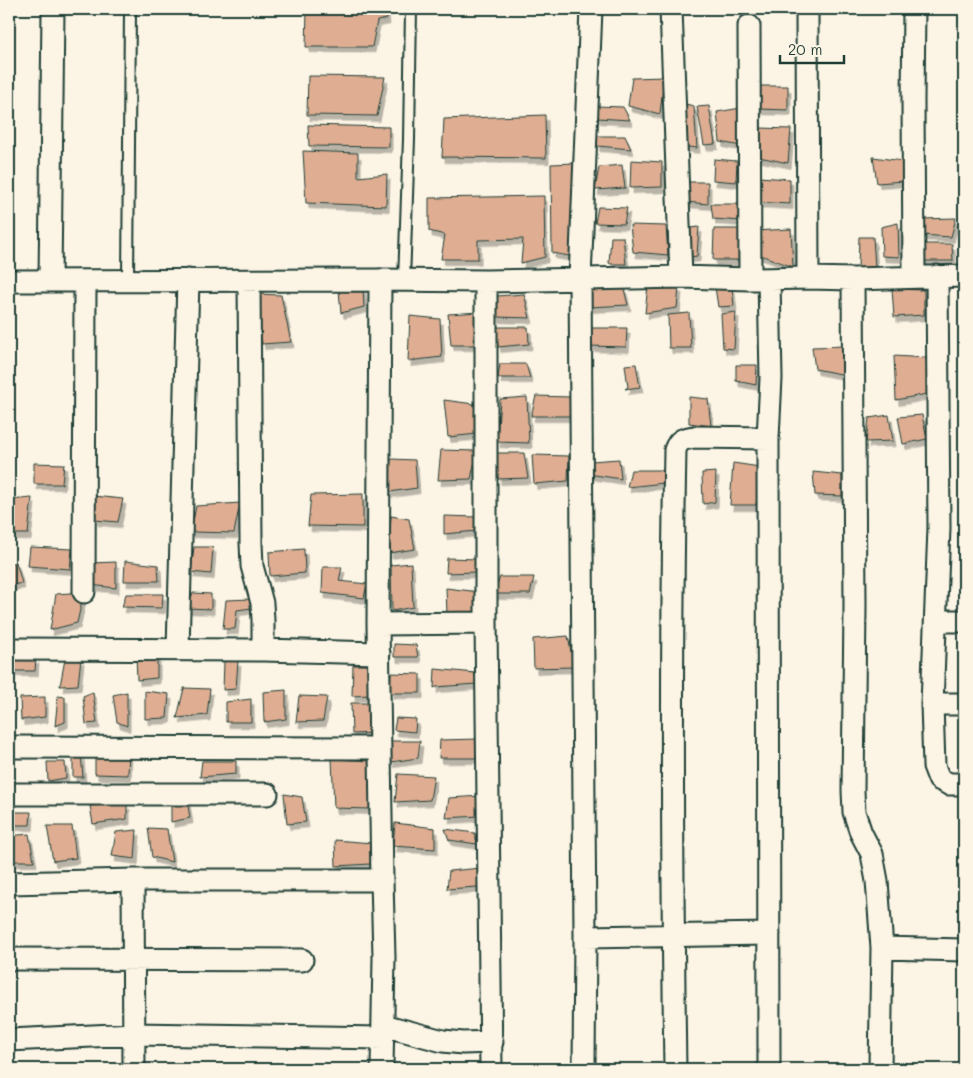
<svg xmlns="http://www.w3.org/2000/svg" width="973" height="1078" font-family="Mali,sans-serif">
<defs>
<filter id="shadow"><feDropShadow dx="3" dy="5.5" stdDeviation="0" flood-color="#0004"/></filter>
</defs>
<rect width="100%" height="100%" fill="#fcf5e5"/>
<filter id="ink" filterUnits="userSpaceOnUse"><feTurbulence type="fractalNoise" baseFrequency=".02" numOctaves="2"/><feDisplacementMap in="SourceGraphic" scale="10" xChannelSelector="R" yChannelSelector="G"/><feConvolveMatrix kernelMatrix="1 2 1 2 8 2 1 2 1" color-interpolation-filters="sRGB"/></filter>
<g filter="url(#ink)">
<path fill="#dfad92" stroke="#1f3d34" filter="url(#shadow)" d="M307,9H386L387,19L377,21L372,47H306Z
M308,76L385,77L377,116L307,115Z
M664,77L660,114L628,106L632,78Z
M757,86H788V110L758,109Z
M681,103L694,106L697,148L681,146Z
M596,106L623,107L630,120L597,118Z
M709,106L715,144L704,145L697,107Z
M741,108V146L720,142L717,112Z
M545,115L546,158L442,157L444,119Z
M308,125L389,127V147L309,146Z
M760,128L791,129L788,163L759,157Z
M596,136H625L631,149L597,146Z
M303,151L358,153V177L387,174L386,206L306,203Z
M873,157L903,161L904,181L877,183Z
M714,159L737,161L736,182L713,180Z
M631,160L662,162V187L630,188Z
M575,163V257L552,253L551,164Z
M622,165L625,188L595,190L599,167Z
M758,177L790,179V204L756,202Z
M683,182H708V204L685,202Z
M544,196L545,257L521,263L523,239L478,240V259H441L445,235L429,231V198Z
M711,204H742V221L713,219Z
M598,207L627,208L624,224L595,223Z
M956,218L951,237L921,235L920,219Z
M898,223L899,257L882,256L881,227Z
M630,225L666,226L668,255L633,252Z
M699,227L697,256L684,258L682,229Z
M714,229H741L744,260H713Z
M791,229L793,267L755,253L753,231Z
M611,237H623L626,264H611L609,263Z
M859,237H873L875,267L858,268Z
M920,244H952L953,261H920Z
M623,285L628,305L590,307L589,287Z
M648,285L679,288L677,308L645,313Z
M715,287H732L734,306L718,307Z
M363,288L364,307L341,313L339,290Z
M892,289L924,290V315L894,317Z
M257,294L281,295L291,342L262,344Z
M524,294L530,318L496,317L497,296Z
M480,312L477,345H451L448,314Z
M736,312L734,349L723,348L721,314Z
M689,313L691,348H669L668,315Z
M410,316L440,319L442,357L408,361Z
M496,327H528L529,344L498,347Z
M589,328H627L626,347L589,346Z
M846,346V375L815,369L812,347Z
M894,356L927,358V394L896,400Z
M500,364H526L530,378H498Z
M636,364L640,387L625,389L628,387L625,365Z
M736,365H757L756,385L736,381Z
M536,396L570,397V416H531Z
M527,397L529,443L497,442L500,399Z
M689,397L708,399L711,426L689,423Z
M444,400L474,404L478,434L448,437Z
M889,415L893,441L866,442L869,418Z
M922,415L927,439L903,444L898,417Z
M441,450L477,451L471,479L438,480Z
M497,453H524L528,478L498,479Z
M532,455L569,456L568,481L534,484Z
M391,459L415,460L417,488L389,492Z
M619,459L621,479L588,474L591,461Z
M34,463L64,464L62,484H34Z
M733,463L760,467L756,505H730Z
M631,470H662L665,483L627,487Z
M716,472L715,502L703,504L702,473Z
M813,472L842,475V496L815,495Z
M363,494V527L308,526L311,495Z
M93,496L123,499L118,522L95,520Z
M32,498L28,534H9V500Z
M240,503L234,533L191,532L196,506Z
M391,516L409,519L415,549L389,553Z
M444,516L477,517V531L444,534Z
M30,547L72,549L70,569L28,566Z
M194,547H213L211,574L191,572Z
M304,549L305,573L270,576L269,552Z
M447,558L477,559V572L446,573Z
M125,561L158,565L159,581H124Z
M16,562L22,583L9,586V564Z
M116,562V588L90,585L91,563Z
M411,563L413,607L392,611L391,565Z
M323,567H342L339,581L367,584L364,598L322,593Z
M500,577H534L530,594H494Z
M446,588L480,592L476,612L447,614Z
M84,592L77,623L50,630L56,594Z
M193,593L211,594V609L187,608Z
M126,594H163L162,608L122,607Z
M252,599V608L237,610L235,629H223L226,600Z
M568,636L574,667L534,668L533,639Z
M394,644L416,645L418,657H394Z
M136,655L157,657V678L137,680Z
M36,658L35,671H9V661Z
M81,658L78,685L60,686L65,659Z
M224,661H238L236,689L223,690Z
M353,665H371L370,695L352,696Z
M435,669L475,673L476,684L436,687L434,688Z
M391,673L420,674V693H390Z
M184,688L210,689L207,715L177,718Z
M286,690V719L264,722L263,692Z
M145,691L169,694L167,718L145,719Z
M93,692L97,723L86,724L83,696Z
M127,692V726L117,722L113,695Z
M58,696L65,697V722L55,726Z
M299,696L327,697L323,721L296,722Z
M45,697V717L21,720L20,698Z
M251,699V722H226V702Z
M351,703H374L373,733L352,734Z
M396,718L416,719L415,732L394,730Z
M479,739V758H439L440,740Z
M391,741H420L418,758L391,762Z
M95,751H129L128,775L95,774Z
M81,754L83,777H73V759Z
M332,759L372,761L370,809L334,808Z
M202,761H236V774L200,777Z
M47,762H65L66,778L48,781Z
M398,774L434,776L430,800L395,802Z
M284,794L302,797L306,822L287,824Z
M481,796L479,816L446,818L449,798Z
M187,799L190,818L171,822V800Z
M127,804V819L93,824L90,806Z
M9,812H31L30,825H9Z
M395,823L435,828V849L393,846Z
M47,826H72L76,858L53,861Z
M148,828L167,829L172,862L152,857Z
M445,829L475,833L477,844L449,840Z
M137,830L135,859L112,856L116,832Z
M29,834L34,861H9V836Z
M335,840L372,843L371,864L336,866Z
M481,868L478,887L447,889L449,871Z"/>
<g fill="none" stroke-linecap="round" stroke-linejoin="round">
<g stroke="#1f3d34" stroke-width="14">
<path id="lane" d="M128,281L130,9
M404,281L409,139L411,9"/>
</g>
<g stroke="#1f3d34" stroke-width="25">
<path id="street" d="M671,9L681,277
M807,9L808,278
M749,26L750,279
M937,276L939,528L932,704L934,766L939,779L949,784H964
M914,277L913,99L914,9
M769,279L771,378L768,438L769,1069
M853,279L855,606L853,791L854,812L861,833L872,854L877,881L882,948L880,1069
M380,280L378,624L382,880L384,957L382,1069
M9,281L380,280L486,281L681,277L750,279L808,278L853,279L964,276
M50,281L53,9
M249,281L251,543L252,566L262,603L263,620V650
M486,281V623L491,1069
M84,592L85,281
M936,621H964
M378,624L486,623
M9,649L263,650L379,653
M178,649L188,280
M932,704H964
M9,747L380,748
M9,794H267
M133,880L134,1069
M9,883L133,880H382
M585,937L769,934
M882,948L964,950
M9,959L302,960
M383,1025L443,1041L463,1043L492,1042
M9,1040L134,1034L382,1038
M584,1069L585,937L580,279L591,9
M675,1069C672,863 671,657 675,450C679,439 683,439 694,437L768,438"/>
</g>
<use href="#lane" stroke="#fcf5e5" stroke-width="10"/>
<use href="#street" stroke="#fcf5e5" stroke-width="21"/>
</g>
</g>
<rect width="973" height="1078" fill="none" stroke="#fcf5e5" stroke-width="30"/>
<rect x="15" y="15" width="943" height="1048" fill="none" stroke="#1f3d34" stroke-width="2" filter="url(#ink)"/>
<path d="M780 55v8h64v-8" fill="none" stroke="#1f3d34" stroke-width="2.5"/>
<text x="788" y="55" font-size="15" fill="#1f3d34" stroke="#fcf5e5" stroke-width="4" paint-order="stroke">20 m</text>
</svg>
